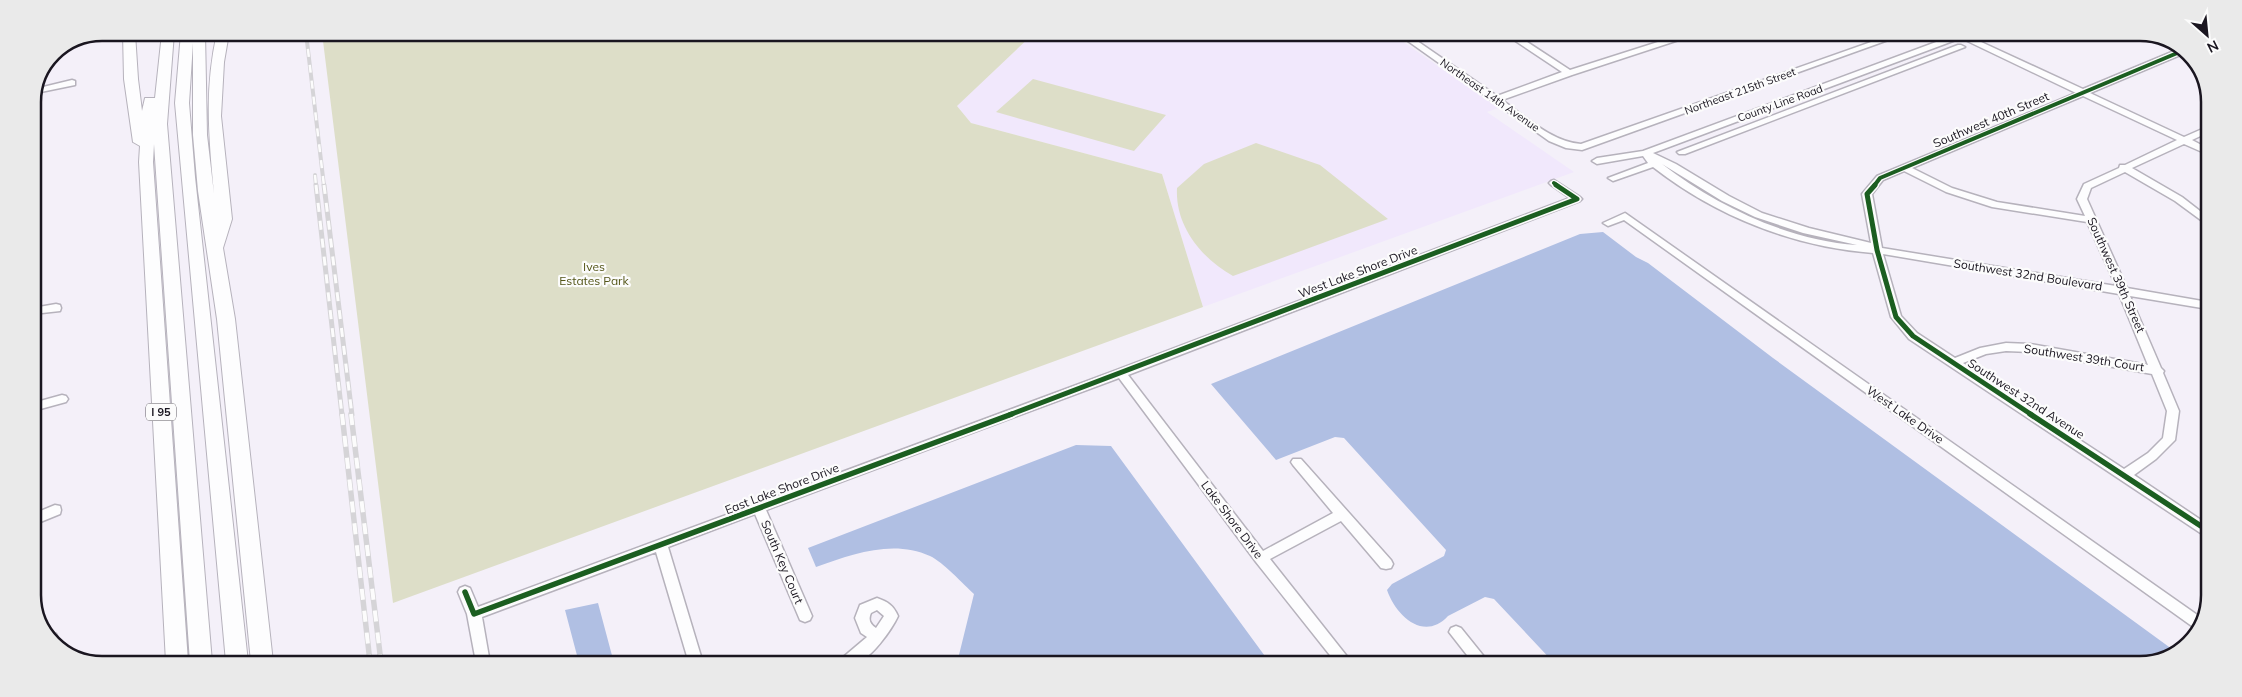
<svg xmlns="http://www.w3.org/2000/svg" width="2242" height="697" font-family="Mulish,sans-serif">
<rect width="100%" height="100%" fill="#f4f0f9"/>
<path fill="#f1e8fc" d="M1033,34H1392L1498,108L1487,112L1574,172L1203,307L1162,174L971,123L957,106Z"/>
<path fill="#dddec8" d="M322,33L1033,34L957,106L971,123L1162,174L1203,307L393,603Z
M1033,79L1166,115L1134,151L996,112Z
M1256,143L1320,165L1388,219L1233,276C1201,258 1175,226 1177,188L1204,164Z"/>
<path fill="#b0bfe3" d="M1603,232L1636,257L1648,263L1773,358L2176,652L2140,664H1555L1494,599L1485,597L1448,616C1424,642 1396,616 1387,590L1392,584L1444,556L1446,550L1344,438L1335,437L1276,460L1211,384L1580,234Z
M1076,445L1111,446L1270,663H957L974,594C963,584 943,562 930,556C893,539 852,554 816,567L808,548Z
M598,603L614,663H579L565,610Z"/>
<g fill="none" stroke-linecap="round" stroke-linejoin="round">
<g stroke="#b6b2bc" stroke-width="3">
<path id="minor" d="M102,33L105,35L104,37L95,38L92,37Z
M1398,34H1407L1497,96L1562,72L1505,34H1515L1570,70L1683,34H1697L1572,75L1502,100C1526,117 1552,142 1581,144L1891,35H1902L1582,150L1566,148L1549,141Z
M1955,35H1966L2083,89L2179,49L2185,53L2090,93L2184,137L2209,126V132L2192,140L2209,149V155L2184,144L2132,168L2182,197L2209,218V226L2175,201L2125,172L2091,188L2087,199L2127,288L2208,302V309L2130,296L2161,368L2164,371L2163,373L2179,411L2175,440L2156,459L2134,475L2207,524V535L2202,534L1909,339L1891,317L1873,253C1793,247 1716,216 1653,167L1613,181L1608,178L1648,163L1643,156L1597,164L1592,161L1597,158L1643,151ZM1961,38L2076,93L1877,176L1862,194L1871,243L1809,228L1762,213L1729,196L1676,164L1653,153ZM2083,96L2177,140L2125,165H2120L2119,168L2084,184L2077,199L2085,216L1997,202L1952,188L1912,168ZM1662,164L1722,201L1755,217L1803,233L1857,245C1787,240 1717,206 1662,164ZM1904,171L1946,192L1992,207L2087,222L2116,286L1882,248L1872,194L1883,180ZM1883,254L2119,294L2148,365L2030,344L2006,343L1980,348L1955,358L1917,333L1901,316ZM2006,351L2030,352L2152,374L2167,411L2163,438L2148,453L2124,469L1963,363L1986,354Z
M1988,35H1999L1989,39L1985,37Z
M1958,45H1961L1965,47L1685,154H1679L1677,152Z
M72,80L75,81V85L36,93L39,88Z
M1554,180L1580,197L1582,199L1580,201L1128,375L1263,551L1333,513L1293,465L1291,462L1293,459H1301L1391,560L1393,564L1391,568L1386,569L1381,568L1341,521L1270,559L1353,664H1337L1256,562L1119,378L766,510L812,616L810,620L805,622L800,620L755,514L668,547L703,663H689L656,552L482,617L490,663L476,662L467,614L458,592L460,588L465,586L470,588L478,607L1117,370L1570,198L1551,185L1549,183L1551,181Z
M1625,213L2203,619L2196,629L1624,220L1608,226L1603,223Z
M56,304L60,305L61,308L60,311L33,314V308Z
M62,395L66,396L68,399L66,402L33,411V403Z
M55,505L60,506L61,510L60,514L33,525V514Z
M877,598C888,602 893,605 898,616C892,629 870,661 855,663C850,664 844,663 839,663L841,659L867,637L861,633L855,618L860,605ZM877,610L884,616L876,628C870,624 868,620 871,613Z
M1456,626L1461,628L1490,664H1474L1449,632L1451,628Z
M51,632L56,634L58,638L55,643L47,637L46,634Z"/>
</g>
<g stroke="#b6b2bc" stroke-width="2">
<path id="highway" d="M123,33H135L138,79L142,111L145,98H155L162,33H174L167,124L212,662H190L154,144L153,162L188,662H166L139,162L140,146L133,142L124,79Z
M181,33H205L207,135L214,194C209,137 204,90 217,33H229L224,62L221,116L232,219L223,248L235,319L273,662H251L217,319L198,191L193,135V43L189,103L195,177L248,662H226L175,103Z"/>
</g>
<use href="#minor" fill="#fdfdfe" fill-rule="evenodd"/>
<use href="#highway" fill="#fdfdfe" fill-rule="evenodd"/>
<g stroke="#d5d4d7" stroke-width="4">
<path id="rail-far2" d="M306,33L324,186
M315,175L316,186"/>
</g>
<g stroke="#d5d4d7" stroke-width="5">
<path id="rail-far1" d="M316,185L342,415
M324,185L352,415"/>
</g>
<g stroke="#d5d4d7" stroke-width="5.5">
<path id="rail" d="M342,414L370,662
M351,414L381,662"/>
</g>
<use href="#rail-far2" stroke="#fcfcfc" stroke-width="2.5" stroke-dasharray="8" stroke-linecap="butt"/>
<use href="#rail-far1" stroke="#fcfcfc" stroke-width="3" stroke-dasharray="9" stroke-linecap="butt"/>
<use href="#rail" stroke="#fcfcfc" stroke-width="4" stroke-dasharray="11" stroke-linecap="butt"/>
<g stroke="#fcfcfc" stroke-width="6">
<path id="cycleway-far2" d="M1554,183L1558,186
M1874,186L1880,178L2182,51"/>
</g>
<g stroke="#fcfcfc" stroke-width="8">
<path id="cycleway-far1" d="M1875,185L1867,194L1877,250L1896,317L1913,336L2032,415
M1009,415L1577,199L1556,185"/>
</g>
<g stroke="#fcfcfc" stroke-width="9">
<path id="cycleway" d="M2030,414L2207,530
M465,592L474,614L1012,414"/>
</g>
<use href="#cycleway-far2" stroke="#1b5e20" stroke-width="4"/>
<use href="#cycleway-far1" stroke="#1b5e20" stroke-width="5"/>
<use href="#cycleway" stroke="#1b5e20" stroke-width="5.5"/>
</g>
<g text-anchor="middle" stroke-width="4.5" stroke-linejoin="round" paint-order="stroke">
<g font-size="11" fill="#1a1620" stroke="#fcfcfc">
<text transform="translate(1740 91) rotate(-20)" y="4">Northeast 215th Street</text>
<text transform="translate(1490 95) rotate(35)" y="4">Northeast 14th Avenue</text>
<text transform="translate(1780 103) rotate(-20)" y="4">County Line Road</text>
</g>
<rect fill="#fcfcfc" stroke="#5e5b62" stroke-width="1" x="146" y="403.5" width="30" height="17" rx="4"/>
<g font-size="11" font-weight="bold" fill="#1a1620">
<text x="161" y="416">I 95</text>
</g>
<g font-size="12" fill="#1a1620" stroke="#fcfcfc">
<text transform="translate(1991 120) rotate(-23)" y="4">Southwest 40th Street</text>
<text transform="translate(1358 272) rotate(-21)" y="4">West Lake Shore Drive</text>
<text transform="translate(2028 275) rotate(9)" y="4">Southwest 32nd Boulevard</text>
<text transform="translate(2116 275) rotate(66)" y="4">Southwest 39th Street</text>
<text transform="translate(2084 358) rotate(9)" y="4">Southwest 39th Court</text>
<text transform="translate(2026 399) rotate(33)" y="4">Southwest 32nd Avenue</text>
<text transform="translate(1905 415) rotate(35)" y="4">West Lake Drive</text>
<text transform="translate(782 489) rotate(-21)" y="4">East Lake Shore Drive</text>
<text transform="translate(1232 520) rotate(53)" y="4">Lake Shore Drive</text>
<text transform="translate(782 562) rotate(67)" y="4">South Key Court</text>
</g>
<g font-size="12" fill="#545619" stroke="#fcfcfc">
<text x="594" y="271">Ives<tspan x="594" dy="14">Estates Park</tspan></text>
</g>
</g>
<path d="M0 0H2242V697H0ZM102 41H2140A61 61 0 0 1 2201 102V595A61 61 0 0 1 2140 656H102A61 61 0 0 1 41 595V102A61 61 0 0 1 102 41Z" fill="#eaeaea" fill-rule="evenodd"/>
<path fill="none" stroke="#1a1620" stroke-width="2.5" d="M102 41H2140A61 61 0 0 1 2201 102V595A61 61 0 0 1 2140 656H102A61 61 0 0 1 41 595V102A61 61 0 0 1 102 41Z"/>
<g transform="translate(2207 35) rotate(153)" stroke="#fcfcfc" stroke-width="4" paint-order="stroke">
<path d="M0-4L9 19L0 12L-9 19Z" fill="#1a1620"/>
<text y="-8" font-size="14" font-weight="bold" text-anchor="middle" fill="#1a1620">N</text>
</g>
</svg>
